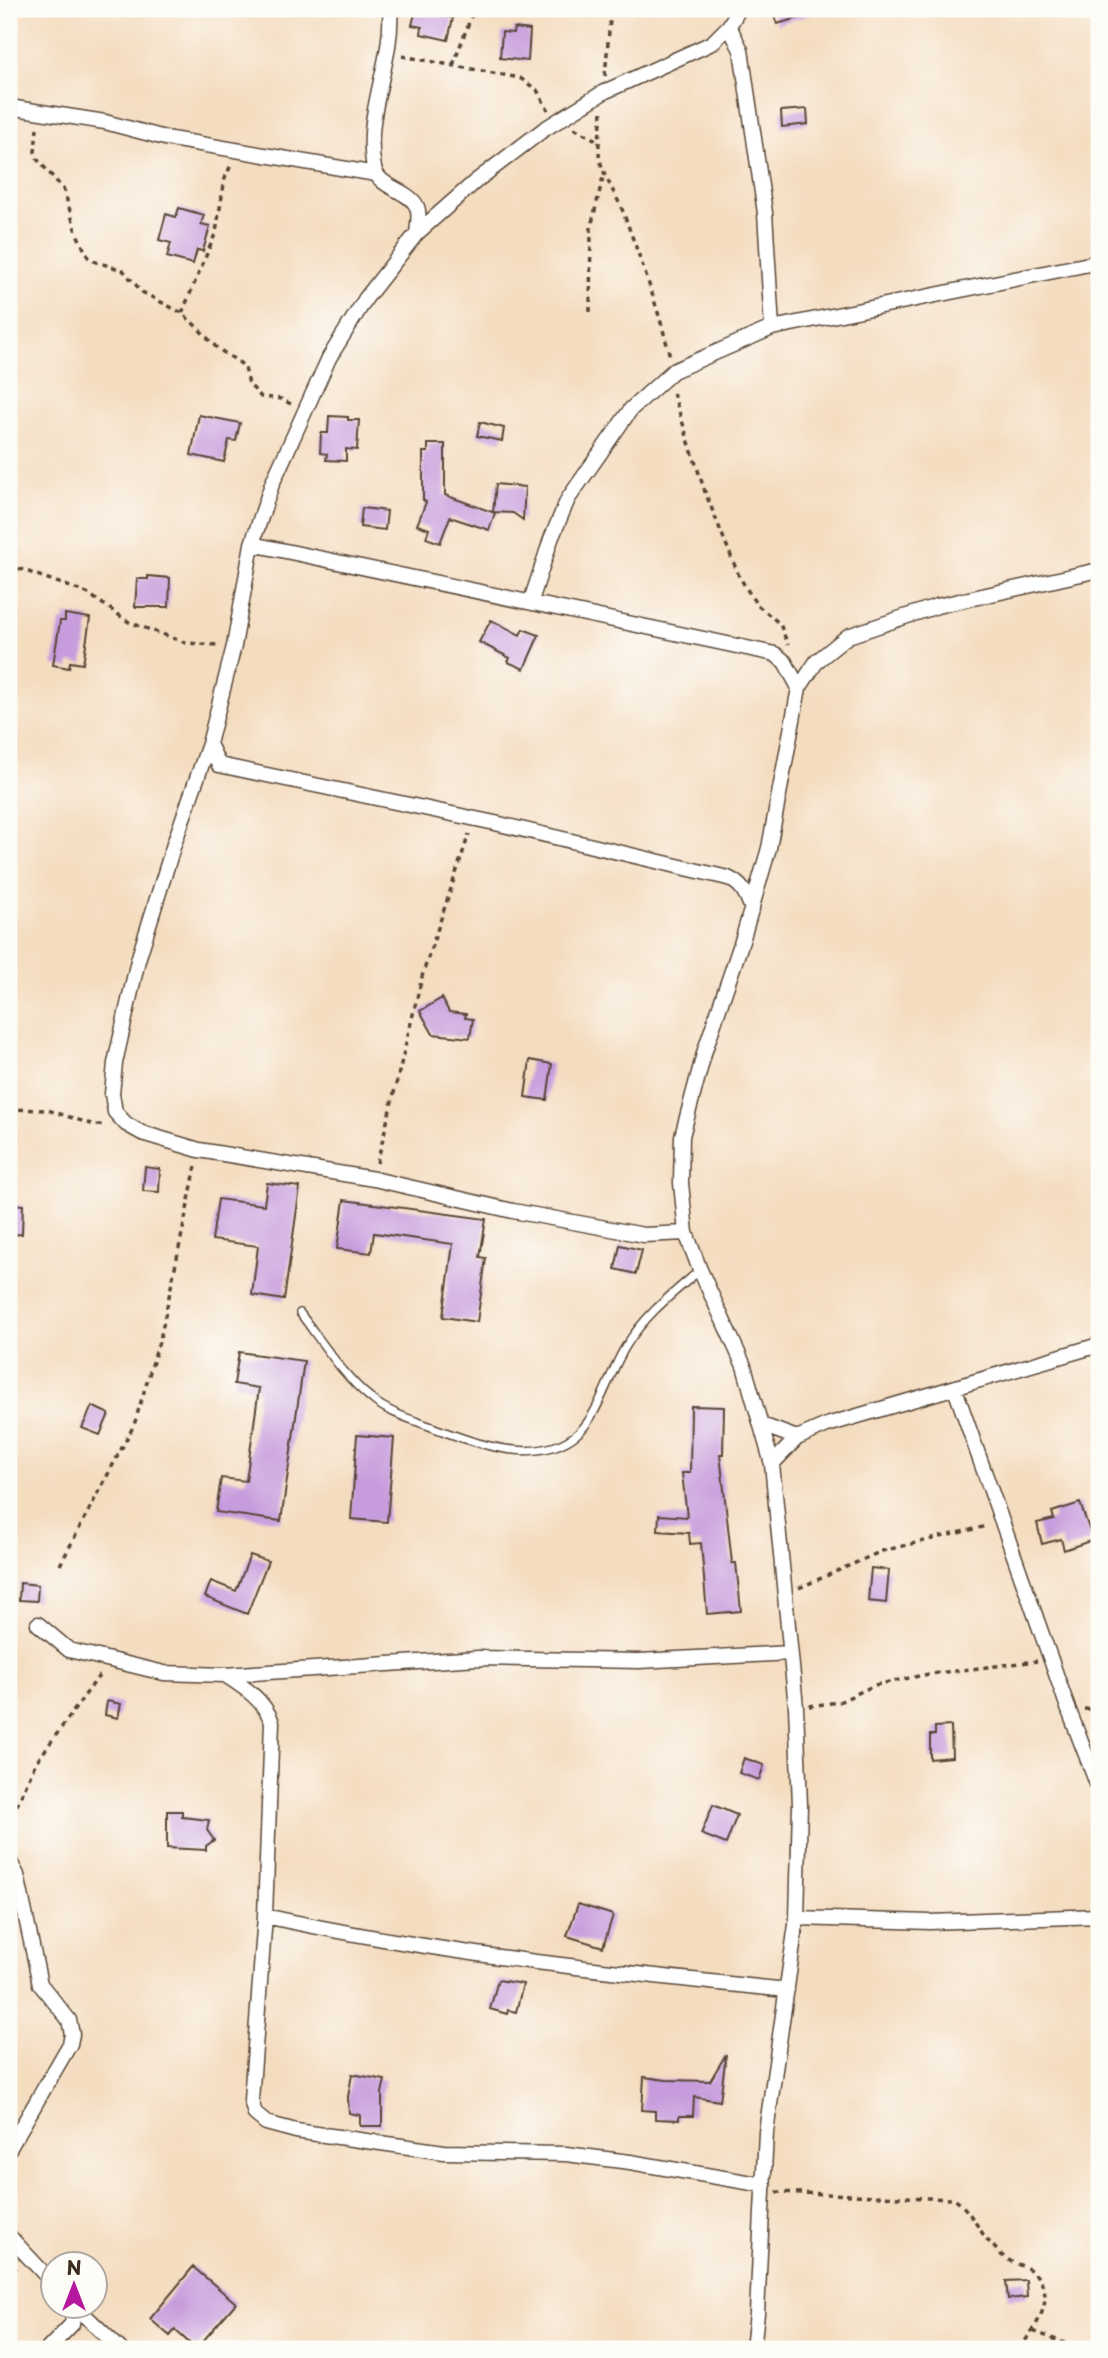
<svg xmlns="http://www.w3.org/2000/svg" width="1108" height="2358" font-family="'Playpen Sans',sans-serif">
<rect width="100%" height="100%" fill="#fdfcf7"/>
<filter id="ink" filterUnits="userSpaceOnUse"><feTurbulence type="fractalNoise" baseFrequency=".0143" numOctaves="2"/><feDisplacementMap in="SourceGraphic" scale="14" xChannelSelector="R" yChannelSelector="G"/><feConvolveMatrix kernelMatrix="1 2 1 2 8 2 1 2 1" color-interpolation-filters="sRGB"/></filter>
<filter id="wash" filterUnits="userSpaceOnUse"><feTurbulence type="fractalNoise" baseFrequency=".00686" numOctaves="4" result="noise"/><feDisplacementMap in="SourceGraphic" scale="28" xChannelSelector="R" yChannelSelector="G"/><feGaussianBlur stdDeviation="1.57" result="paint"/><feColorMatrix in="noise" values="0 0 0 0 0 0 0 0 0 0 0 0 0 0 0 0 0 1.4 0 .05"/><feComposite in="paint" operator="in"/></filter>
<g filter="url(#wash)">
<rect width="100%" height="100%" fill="#f4dcbf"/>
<g id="blocks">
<path fill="#c79cdd" d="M772,9H815L816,13L777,24Z
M416,10L453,18L448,40L421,34L422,27L412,25Z
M514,28L530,30L528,61L500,58L502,32L513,33Z
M807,109L808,124L782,127L781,111Z
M179,208L204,215L201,224L210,226L203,251L197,250L193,264L167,257L171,243L159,240L166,214L176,217Z
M199,415L240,423L236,441L229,440L224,462L191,455Z
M329,416L348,417V420H359L357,450L346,449V461L326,460L327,454L320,453L321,433H328Z
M480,422L504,428L502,441L477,436Z
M428,444H445V495L495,513L489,530L450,517L440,543L426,538L429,529L417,525L426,502L423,500V452H428Z
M496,484L525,487L523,520L513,513L493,512Z
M362,508L387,511L385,530L360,527Z
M148,576L170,578L169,607H135L137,579H148Z
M65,614L90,618L83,664L70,662L69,668L53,665L60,621H65Z
M491,620L520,635L523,629L539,635L524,669L508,662L510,658L479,642Z
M442,998L449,1012L466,1014L465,1018L473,1019L470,1038L433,1034L420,1011Z
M530,1060L552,1064L547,1100L525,1097Z
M145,1167L160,1169L159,1192L143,1191Z
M267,1183L300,1187L284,1300L252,1295L258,1246L212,1240L218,1199L264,1205Z
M344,1200L486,1219L480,1257L486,1258L477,1322L443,1317L453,1244L374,1233L371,1253L337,1249Z
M9,1204L23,1205L22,1234L9,1235Z
M620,1245L642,1250L636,1274L615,1269Z
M239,1352L304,1361L281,1521L216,1512L221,1478L246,1481L259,1388L234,1384Z
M92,1406L109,1414L100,1435L82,1428Z
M691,1406L724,1407L723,1454H720L732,1563H736L741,1611L707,1614L701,1543L690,1544L689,1533L658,1531L659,1515L687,1517L682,1473H690Z
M357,1435L394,1438L387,1522L351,1519Z
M1080,1503L1093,1540L1064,1550L1061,1539L1042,1544L1037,1523L1054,1519L1052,1512Z
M250,1555L268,1561L247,1614L205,1597L211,1581L236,1591Z
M871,1568L889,1570L886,1603L868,1601Z
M20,1583L38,1585L37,1601L19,1600Z
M107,1701L121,1704L118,1718L105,1715Z
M951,1726L952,1757L930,1759V1735H935V1727Z
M744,1758L764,1765L759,1780L739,1773Z
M713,1805L737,1815L726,1844L701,1834Z
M167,1811H182V1817L209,1820L207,1830L214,1840L206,1846V1850L167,1848Z
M578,1904L613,1915L603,1947L567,1936Z
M498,1980L523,1984L516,2012L508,2010L507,2014L490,2009Z
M726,2054L720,2101L694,2097L693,2116H679V2120L655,2119V2111L642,2110L644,2077L666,2080L710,2081Z
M352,2074L385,2080L382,2093V2126H360V2115L349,2113L348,2097Z
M193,2267L236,2303L196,2349L175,2330L170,2336L150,2319Z
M1026,2280L1027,2297L1008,2299L1006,2281Z"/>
</g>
</g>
<g filter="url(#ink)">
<use href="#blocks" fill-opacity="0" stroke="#574536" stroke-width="2"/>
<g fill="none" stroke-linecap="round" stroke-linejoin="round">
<g stroke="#574536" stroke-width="10">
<path id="service" d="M300,1313C322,1342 343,1376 372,1399C387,1412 410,1419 429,1426C472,1442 536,1468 577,1434C598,1417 610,1371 626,1346C645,1315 672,1294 700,1270"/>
</g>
<g stroke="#574536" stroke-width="17">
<path id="minor" d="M390,9C394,62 363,114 374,168C378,188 410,190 417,207C420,214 418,225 417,233
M729,26L741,50L765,213L772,328
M9,107L105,122L165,138L376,174
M252,544L775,654L785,662L799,688
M531,601L551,539L568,499L631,409L673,371L772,328L1099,262
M209,744L219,765L495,823L728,878C743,885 746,894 752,909
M686,1233L644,1235L513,1211L374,1179L199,1150L142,1133L126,1124L115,1112L112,1094L115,1063L138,960L174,844L209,744L234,646L252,544L272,484L329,358L366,298L417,233L476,181L543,130L604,92L712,43L729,26L739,9
M955,1389L1068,1708L1099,1789
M762,1425L797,1438
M772,1464L797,1438L827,1425L1099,1345
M38,1624L69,1650L164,1673L225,1675L478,1658L639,1661L790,1653
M225,1675C245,1688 263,1699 272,1722L265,1916L251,2100L255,2114L266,2123L296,2131L444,2152L566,2154L630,2162L764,2185
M9,1860L17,1875L40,1984L69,2020L72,2034L70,2044L9,2149
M265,1916C437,1954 612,1972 787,1990
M797,1918L930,1922L1099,1916
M9,2236L52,2282
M75,2306L120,2349
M48,2349L72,2324L74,2306
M753,2349L757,2313L766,2132L797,1918L800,1805L796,1707L772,1464L744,1366L700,1270L686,1233L681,1183L682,1136L705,1050L742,941L769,848L799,688L817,661L848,636L937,606L1099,570"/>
</g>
<path stroke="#574536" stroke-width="3.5" stroke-dasharray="5 5" stroke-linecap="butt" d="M402,56L520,78L537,90L548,110
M453,65L474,9
M605,76L611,9
M602,112C601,127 597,146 600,160C604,177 615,193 622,209C640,258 658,306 670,357
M37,128L35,152L38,160L64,190L76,232L88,257L96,262L123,270L142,292L182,313L197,327L217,348L240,363L245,368L249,384L261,397L281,399L293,405
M574,128L600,142
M590,312L591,227L604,173
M182,313L216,232L225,178L231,165
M673,393L705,492L739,576L756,604L780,624L788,645
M9,565L87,593L129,622L186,643L218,645
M9,1109L48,1110L94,1125H106
M377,1163L423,973L469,834
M60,1565L134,1425L161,1335L196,1166
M799,1588L882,1551L987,1526
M809,1706L839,1702L875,1685L929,1674L1037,1661
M1084,1709L1099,1710
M9,1824L35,1764L101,1673
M776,2192L954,2199C972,2211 978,2231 992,2245C996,2249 1000,2254 1004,2257C1012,2264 1025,2265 1033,2272C1060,2296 1035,2328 1019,2349
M9,2279L16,2267
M1033,2331L1080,2349"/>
<use href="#service" stroke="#fff" stroke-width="7"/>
<use href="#minor" stroke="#fff" stroke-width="14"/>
</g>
</g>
<rect width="1108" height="2358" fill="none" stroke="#fdfcf7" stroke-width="35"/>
<g transform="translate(74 2285)"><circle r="33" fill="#fdfcf7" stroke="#afa8a0" stroke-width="2"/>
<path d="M0-5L12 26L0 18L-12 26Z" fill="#b5179e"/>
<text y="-10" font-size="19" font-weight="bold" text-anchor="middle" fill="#3b2a1e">N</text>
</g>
</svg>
